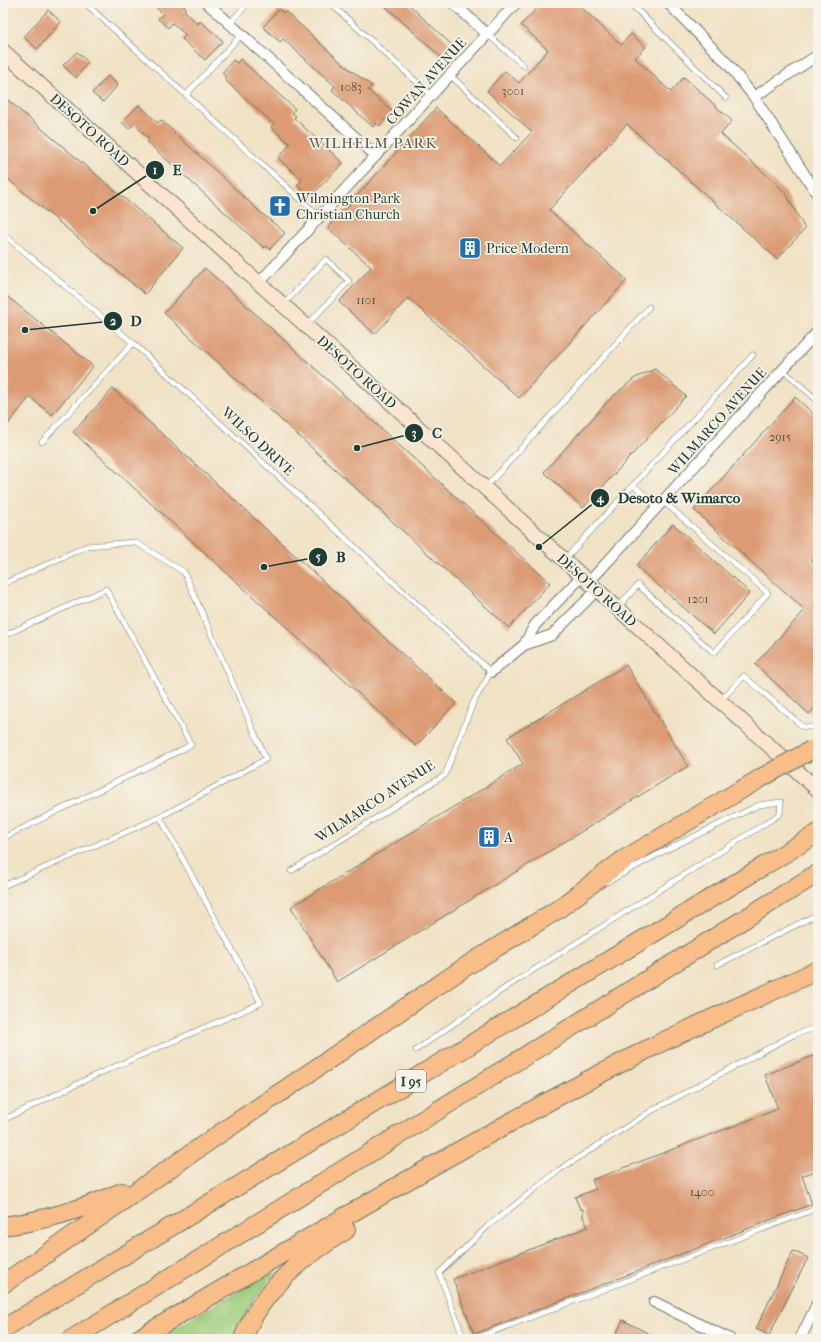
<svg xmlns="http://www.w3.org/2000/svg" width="821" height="1342" font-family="'IM FELL French Canon',serif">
<rect width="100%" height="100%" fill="#f7f3e8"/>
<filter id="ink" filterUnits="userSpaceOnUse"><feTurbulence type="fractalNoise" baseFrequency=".025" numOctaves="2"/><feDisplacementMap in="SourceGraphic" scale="8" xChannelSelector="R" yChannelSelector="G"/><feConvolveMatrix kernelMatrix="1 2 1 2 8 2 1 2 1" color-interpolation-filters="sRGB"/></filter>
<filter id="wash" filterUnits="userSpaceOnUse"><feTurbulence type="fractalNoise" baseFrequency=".012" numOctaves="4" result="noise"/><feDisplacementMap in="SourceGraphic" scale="16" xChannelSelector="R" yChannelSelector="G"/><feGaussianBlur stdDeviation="0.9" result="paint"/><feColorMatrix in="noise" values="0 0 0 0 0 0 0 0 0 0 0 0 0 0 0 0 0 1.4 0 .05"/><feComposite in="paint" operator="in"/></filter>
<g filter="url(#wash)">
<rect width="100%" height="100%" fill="#f0e2c5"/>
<path fill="#9ecd7b" stroke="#5e8558" d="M277,1269L248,1309L234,1339H157Z"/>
<g id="blocks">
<path fill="#dc9b75" d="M151,3H180L186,8L184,10L198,24L200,21L223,41L205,60L182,39L186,35L172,23L168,28L158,19L163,14Z
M382,3H407L453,46L442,58Z
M542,3H577L621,45L631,34L646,47L635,58L671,92L684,77L732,121L721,134L785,192L805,229L777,259L627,124L549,210L627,280L519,398L408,298L375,334L339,302L371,267L328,228L436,108L500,166L532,132L487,91L505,71L519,83L548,50L521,25Z
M279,9L283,13L285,11L344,65L372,86L368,90L393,112L379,126L376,123L373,127L332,90L335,86L283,39L280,42L263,27Z
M48,10L61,22L37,49L24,37Z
M77,52L88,62L76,78L63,65Z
M240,59L295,109L292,113L296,116L294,118L343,163L310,197L297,185L302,180L278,158L290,144L271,127L274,124L224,79L226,77L222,73L233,60L237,63Z
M108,76L118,85L103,102L92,93Z
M3,96L183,248L145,294L3,175Z
M139,105L158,123L161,120L258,210L285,233L270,249L266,246L264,248L156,150L147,142L149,139L134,124L129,129L122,122Z
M205,268L550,583L509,628L164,313Z
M3,293L93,366L52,415L30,397L3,430Z
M655,369L686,396L583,508L544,472L611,398L635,378Z
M113,389L456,703L416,746L73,432Z
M795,397L818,418V552L811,560L818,566V704L809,714L755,664L805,610L694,510Z
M673,524L750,593L714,634L636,566Z
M626,665L688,766L337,982L291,907L523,764L507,738Z
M818,1054V1170L802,1176L812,1204L474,1334L453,1279L588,1227L583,1217V1209H580L575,1197L596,1189L592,1180L778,1109L765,1075Z
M793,1251L808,1258L769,1335L756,1329Z
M623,1320L632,1325L660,1339H614Z"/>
</g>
</g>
<g filter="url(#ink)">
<use href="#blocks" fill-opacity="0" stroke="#687767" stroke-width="1"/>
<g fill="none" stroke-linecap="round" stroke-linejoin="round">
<g stroke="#687767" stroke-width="6">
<path id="lane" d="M85,3L320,217
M330,3L431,95
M630,3L726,98
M230,23L248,3
M487,34L524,66
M450,75L517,138
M186,95L242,34
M3,234L133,343L491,672L473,703L445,775L291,871
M284,304L326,259L349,281L307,325
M783,370L818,401
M42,442L133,343
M633,485L658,507
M486,487L649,307
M565,559L753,355
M3,584L87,546L135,542L184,572L266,759L160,817L261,1003L98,1074L3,1120
M618,607L638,585L714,653L768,593L663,501
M3,636L106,589L191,745L3,838
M721,700L744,676L803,727H818
M3,886L160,817
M717,965L818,914
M818,1027L793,1035L653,1110L559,1170L488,1226L439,1273L464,1339L476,1338L818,1208
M416,1050L505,988L780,814L781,802L759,805L664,851L607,882"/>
</g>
<g stroke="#687767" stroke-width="12">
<path id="street" d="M207,3L376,156
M453,3L487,34
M668,3L728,64L754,97L818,195
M754,97L818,55
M259,283L516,3
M589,582L818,331
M524,645L535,625L582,576
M491,672L524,645L552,635L597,590
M654,1302L730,1339
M800,1339L818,1302"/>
</g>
<g stroke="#687767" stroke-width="16">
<path id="secondary" d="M3,51L818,790"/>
</g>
<g stroke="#687767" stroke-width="20">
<path id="highway" d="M3,1226C45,1221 83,1209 122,1192
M3,1284L212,1139L468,965L557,910L623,860L761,778
M3,1329L818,833
M72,1339L818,873
M138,1339C307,1239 477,1136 652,1047C707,1020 763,996 818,970
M243,1339C261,1290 304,1256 346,1230"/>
</g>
<use href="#lane" stroke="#fff" stroke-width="5"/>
<use href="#street" stroke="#fff" stroke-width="10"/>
<use href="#secondary" stroke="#fce5cf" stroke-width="14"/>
<use href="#highway" stroke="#f8bd88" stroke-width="18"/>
<g stroke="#687767" stroke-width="20" stroke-linecap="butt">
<path id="highway-bridge" d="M761,778L811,750"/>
</g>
<use href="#highway-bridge" stroke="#f8bd88" stroke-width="18"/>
</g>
</g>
<defs>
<g id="church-square" transform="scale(1.15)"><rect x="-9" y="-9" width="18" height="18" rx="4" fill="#1f6fb2" stroke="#f7f3e8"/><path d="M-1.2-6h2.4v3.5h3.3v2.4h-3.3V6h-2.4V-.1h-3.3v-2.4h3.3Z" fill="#fff"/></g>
<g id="building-square" transform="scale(1.15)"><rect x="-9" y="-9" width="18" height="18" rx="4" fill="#1f6fb2" stroke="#f7f3e8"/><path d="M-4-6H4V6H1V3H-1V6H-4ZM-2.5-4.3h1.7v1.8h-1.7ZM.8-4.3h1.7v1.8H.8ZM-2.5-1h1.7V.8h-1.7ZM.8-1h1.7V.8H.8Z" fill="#fff"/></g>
</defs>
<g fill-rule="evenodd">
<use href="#church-square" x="280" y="206"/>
<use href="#building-square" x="470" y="248"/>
<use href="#building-square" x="489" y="837"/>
</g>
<g text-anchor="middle" stroke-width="3.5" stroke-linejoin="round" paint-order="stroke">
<g font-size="12" fill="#4e5444">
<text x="351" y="91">1083</text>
<text x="513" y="95">3001</text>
<text x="366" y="304">1101</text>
<text x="780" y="441">2915</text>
<text x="698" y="603">1201</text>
<text x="702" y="1196">1400</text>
</g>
<rect fill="#f7f3e8" stroke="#60746a" stroke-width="1" x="396" y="1070" width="30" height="22" rx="3"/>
<g font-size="13" font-weight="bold" fill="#1f3d34">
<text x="411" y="1086">I 95</text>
</g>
<g font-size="14" fill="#1f3d34" stroke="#f7f3e8">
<text transform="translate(426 81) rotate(-48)" y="5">COWAN AVENUE</text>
<text transform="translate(90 130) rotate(42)" y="5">DESOTO ROAD</text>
<text transform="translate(357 372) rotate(42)" y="5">DESOTO ROAD</text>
<text transform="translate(717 421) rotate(-48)" y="5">WILMARCO AVENUE</text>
<text transform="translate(258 441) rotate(43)" y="5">WILSO DRIVE</text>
<text transform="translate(597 590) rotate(42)" y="5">DESOTO ROAD</text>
<text transform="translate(375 801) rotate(-33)" y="5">WILMARCO AVENUE</text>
</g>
<g font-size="14" fill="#1f3d34" stroke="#f7f3e8" text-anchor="start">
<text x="296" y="203">Wilmington Park<tspan x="296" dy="16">Christian Church</tspan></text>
<text x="486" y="253">Price Modern</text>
<text x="504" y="842">A</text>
</g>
<g font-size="15" letter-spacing="1" fill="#615e4b" stroke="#f7f3e8">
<text x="373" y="148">WILHELM PARK</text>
</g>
</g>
<path fill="none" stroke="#1f3d34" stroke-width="1.5" d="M93 211L155 170M25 330L113 321M357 448L414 433M539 547L600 498M264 567L318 557"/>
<g fill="#1f3d34" stroke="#f7f3e8" stroke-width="1.5">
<circle cx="93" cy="211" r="4"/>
<circle cx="25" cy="330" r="4"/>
<circle cx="357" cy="448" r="4"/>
<circle cx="539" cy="547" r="4"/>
<circle cx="264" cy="567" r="4"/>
<circle cx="155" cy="170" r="10"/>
<circle cx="113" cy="321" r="10"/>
<circle cx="414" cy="433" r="10"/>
<circle cx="600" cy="498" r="10"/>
<circle cx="318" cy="557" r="10"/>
</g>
<g font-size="12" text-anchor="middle" font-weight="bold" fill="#fff">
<text x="155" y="174">1</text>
<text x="113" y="325">2</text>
<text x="414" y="437">3</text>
<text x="600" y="502">4</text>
<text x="318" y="561">5</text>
</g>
<g font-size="15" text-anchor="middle" font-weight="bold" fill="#1f3d34" stroke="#f7f3e8" stroke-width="3.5" stroke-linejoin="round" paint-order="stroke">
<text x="177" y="175">E</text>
<text x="136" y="326">D</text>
<text x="437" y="438">C</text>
<text x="679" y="503">Desoto &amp; Wimarco</text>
<text x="341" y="562">B</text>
</g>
<rect width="821" height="1342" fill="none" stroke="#f7f3e8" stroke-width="16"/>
</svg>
